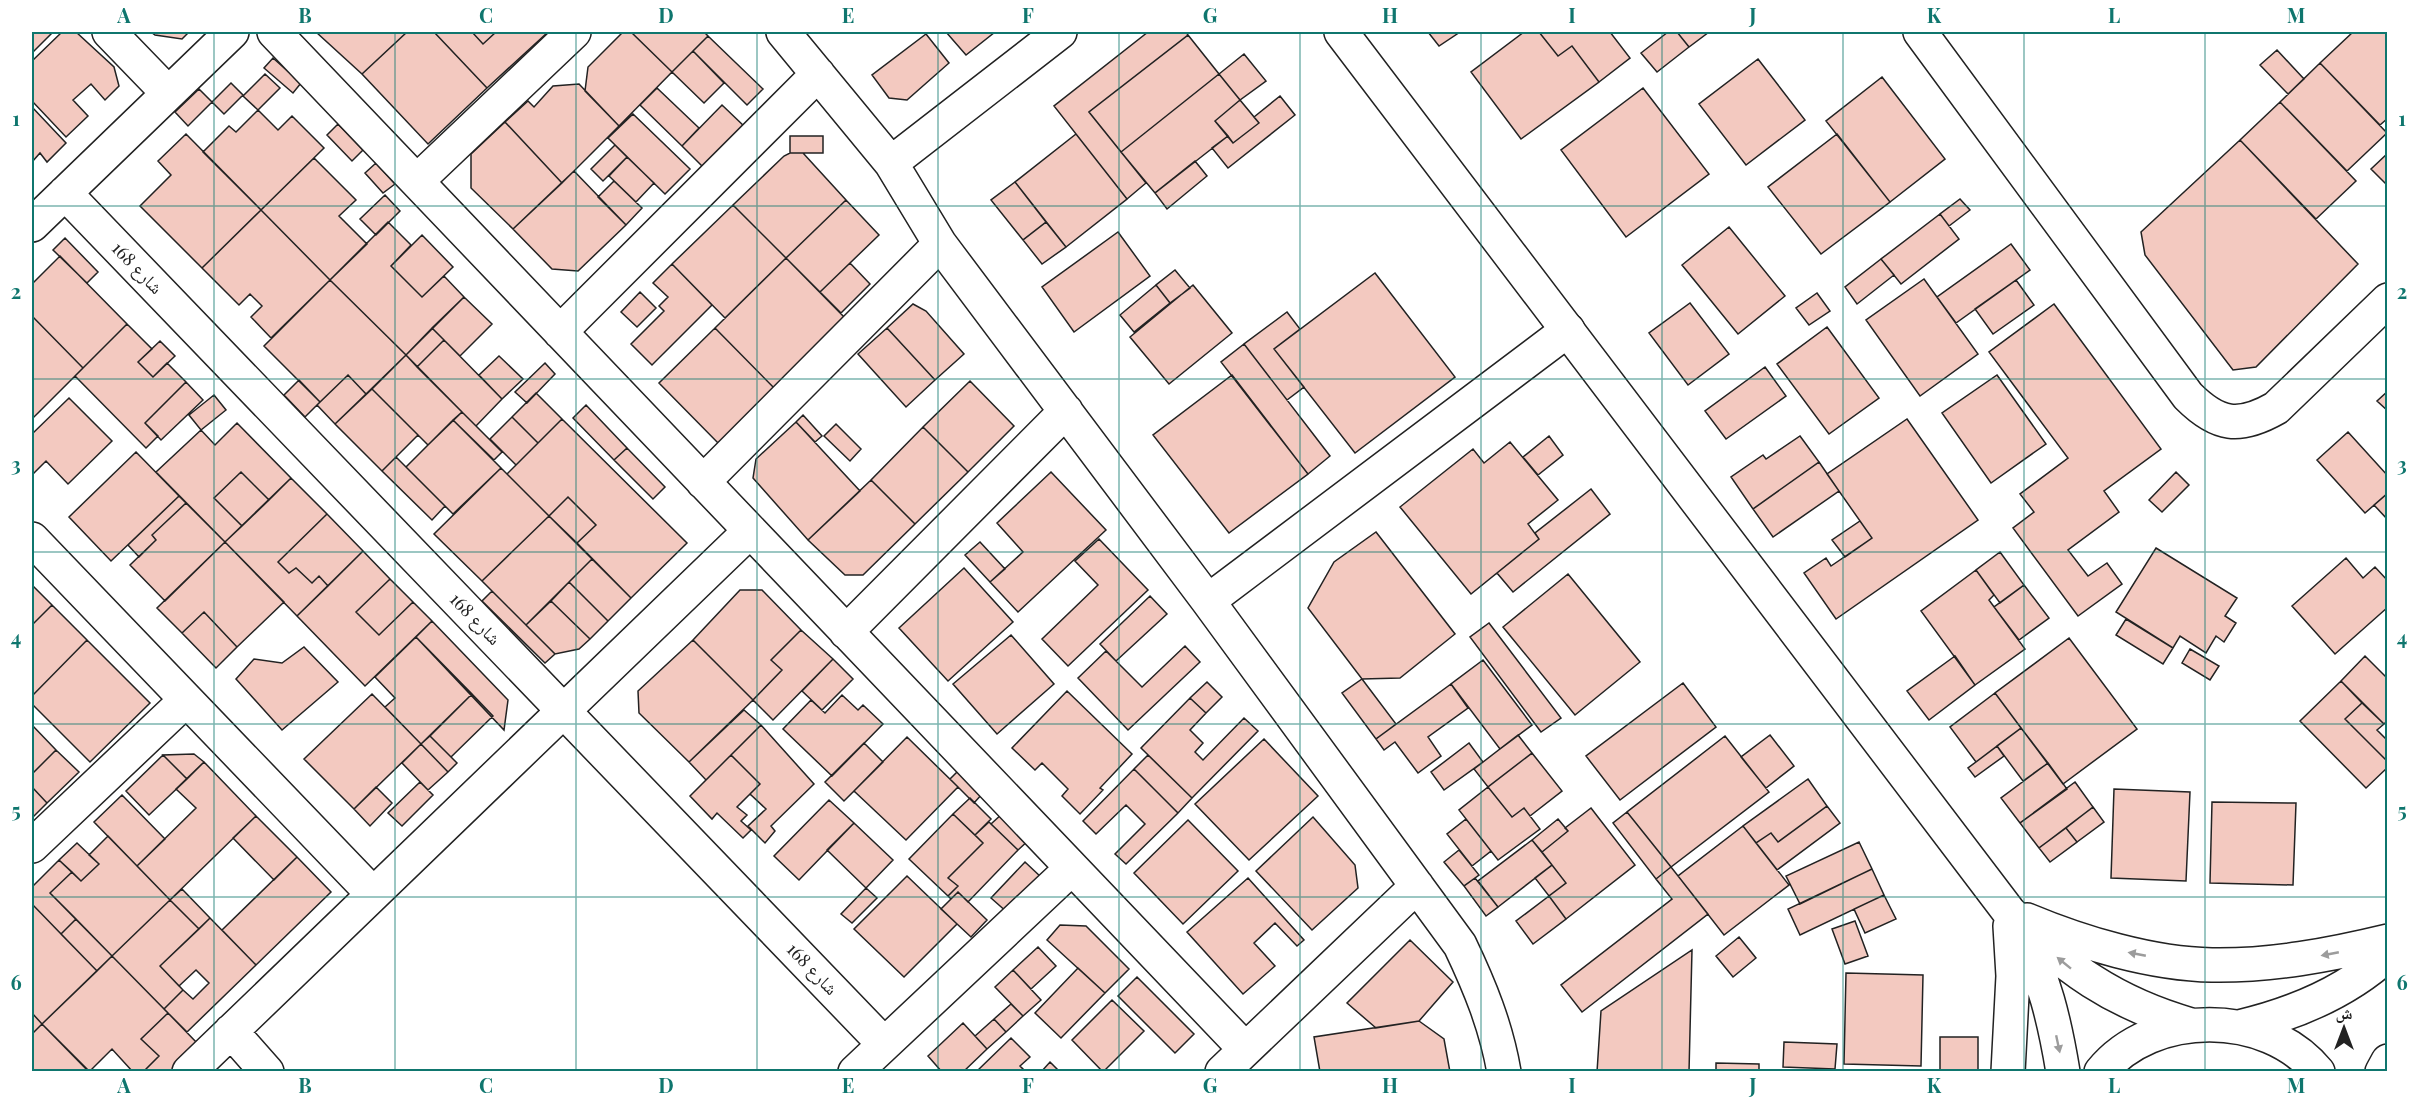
<svg xmlns="http://www.w3.org/2000/svg" width="2419" height="1103" font-family="'Playfair Display','Noto Naskh Arabic',serif">
<rect width="100%" height="100%" fill="#fff"/>
<path fill="#f3c9c0" stroke="#222" stroke-width="1.5" d="M32,32H53L32,53Z
M62,32H76L114,67L119,86L105,100L91,84L73,100L88,116L66,137L32,101V61Z
M151,32H189L182,39L155,35Z
M316,32H407L362,74Z
M407,32H434L487,88L428,144L362,74Z
M434,32H472L483,44L496,32H548L487,88Z
M472,32H496L483,44Z
M623,32H631L672,72L619,126L585,91L588,67Z
M631,32H704L708,36L672,72Z
M946,32H995L966,55Z
M1148,32H1186L1188,35L1089,112L1146,183L1127,199L1054,106Z
M1428,32H1460L1439,46Z
M1524,32H1539L1558,56L1572,46L1599,82L1521,139L1471,72Z
M1539,32H1610L1630,58L1599,82L1572,46L1558,56Z
M1668,32H1677L1689,47L1657,72L1641,53Z
M1677,32H1709L1689,47Z
M2353,32H2388V118L2380,125L2320,63Z
M926,34L949,63L907,100L889,98L872,75Z
M1188,35L1219,74L1121,152L1089,112Z
M708,36L763,89L747,105L693,51Z
M2277,50L2304,79L2288,94L2260,65Z
M693,51L724,83L704,103L672,72Z
M1244,54L1266,81L1240,100L1219,74Z
M273,58L301,83L293,93L264,68Z
M1758,59L1805,120L1746,165L1699,104Z
M2320,63L2387,133L2347,171L2280,102Z
M265,74L280,88L258,110L243,96Z
M1219,74L1240,100L1215,121L1228,136L1155,193L1121,152Z
M1882,77L1945,159L1890,202L1826,121Z
M231,83L243,95L224,114L212,102Z
M579,84L619,126L562,183L505,122L528,101L534,107L553,86Z
M657,88L699,128L682,146L640,105Z
M1643,88L1709,174L1626,237L1561,150Z
M199,89L212,102L188,126L175,112Z
M1280,96L1295,115L1228,168L1212,148L1228,136L1233,143L1259,123L1254,117Z
M1240,100L1259,123L1233,143L1215,121Z
M2280,102L2356,181L2316,219L2240,140Z
M722,105L746,128L705,169L682,146Z
M32,107L66,143L47,162L40,153L32,162Z
M258,110L278,130L292,116L324,148L261,210L203,152L229,126L236,132Z
M633,114L690,169L665,194L608,138Z
M505,122L562,183L513,229L471,188V154Z
M338,124L363,150L352,161L327,135Z
M186,134L261,210L202,268L140,206L171,175L158,161Z
M1076,134L1127,199L1066,247L1015,182Z
M1837,134L1890,202L1821,254L1768,187Z
M790,136H823V153H790Z
M2240,140L2358,264L2256,367L2233,370L2145,255L2141,232Z
M615,145L627,157L603,181L591,169Z
M790,153H803L846,200L786,258L733,205L784,156Z
M2388,153V186L2371,169Z
M627,157L654,183L636,202L609,176Z
M314,158L356,200L339,216L367,244L330,280L261,210Z
M1195,161L1207,176L1167,209L1155,193Z
M376,163L395,184L383,193L365,173Z
M574,171L626,225L578,271L552,269L513,229Z
M614,181L642,208L626,225L598,197Z
M1015,182L1046,222L1023,240L991,200Z
M385,195L400,211L376,235L360,219Z
M1960,199L1970,210L1949,226L1940,214Z
M846,200L879,235L820,292L786,258Z
M733,205L786,258L725,318L672,264Z
M261,210L330,280L271,338L251,317L262,306L250,294L239,305L202,268Z
M1940,214L1959,239L1901,284L1881,259Z
M388,222L411,245L391,266L422,297L444,276L464,297L406,355L330,280Z
M1046,222L1066,247L1042,264L1023,240Z
M1729,227L1785,296L1738,334L1682,265Z
M1118,232L1150,276L1074,332L1042,287Z
M422,235L453,267L422,297L391,266Z
M65,238L98,272L87,283L53,250Z
M2011,244L2030,270L1956,323L1937,297Z
M60,256L127,324L83,368L32,316V284Z
M786,258L847,320L776,390L715,328Z
M1881,259L1894,275L1857,304L1845,287Z
M850,263L870,284L841,313L820,292Z
M672,264L712,305L652,365L631,344L664,311L659,306L668,297L653,283Z
M1175,270L1190,288L1170,303L1156,285Z
M1375,273L1455,377L1355,453L1274,349Z
M1924,279L1978,354L1920,396L1866,320Z
M330,280L406,355L366,394L348,375L320,402L264,346Z
M2016,280L2034,305L1993,334L1975,309Z
M1156,285L1170,303L1134,332L1120,315Z
M1193,285L1232,333L1169,384L1130,337Z
M640,292L656,308L637,327L621,312Z
M1817,293L1830,311L1809,325L1796,308Z
M464,297L492,324L460,356L432,328Z
M1690,303L1729,354L1688,385L1649,333Z
M913,304L926,311L964,354L935,380L887,328Z
M2054,304L2161,449L2104,491L2119,512L2068,550L2088,576L2107,563L2122,584L2078,616L2013,528L2034,512L2020,494L2068,458L1989,352Z
M1287,312L1300,329L1274,349L1304,387L1287,400L1244,344Z
M32,316L83,368L32,419Z
M127,324L152,349L138,362L153,377L167,363L186,382L145,423L158,436L146,448L75,376Z
M1827,327L1879,398L1829,434L1777,364Z
M432,328L444,340L417,367L406,355Z
M715,328L776,390L720,445L659,383Z
M887,328L935,380L906,407L858,354Z
M444,340L502,399L476,426L417,367Z
M160,341L175,356L153,377L138,362Z
M1244,344L1330,456L1308,474L1221,362Z
M406,355L462,412L428,445L372,389Z
M499,356L523,379L502,399L479,375Z
M545,363L555,374L527,403L515,392Z
M1765,367L1786,396L1726,439L1705,411Z
M348,375L366,394L335,424L317,405Z
M1232,375L1308,474L1229,533L1153,435Z
M1997,375L2046,444L1991,483L1942,413Z
M299,380L320,402L305,417L284,395Z
M970,381L1014,426L968,472L923,427Z
M186,382L203,400L161,440L145,423Z
M372,389L418,435L382,471L335,424Z
M2388,391V411L2377,401Z
M536,393L562,419L538,443L512,417Z
M214,395L226,410L201,430L189,415Z
M69,398L112,441L68,484L46,461L32,475V434Z
M586,405L627,448L614,460L573,418Z
M462,412L502,452L494,460L453,420Z
M803,415L822,436L815,442L796,422Z
M512,417L538,443L516,465L490,439Z
M562,419L687,543L631,598L577,543L596,525L568,497L549,516L507,474Z
M1907,419L1978,520L1836,619L1804,573L1826,558L1831,566L1872,538L1827,474Z
M453,420L501,468L453,514L406,467Z
M796,422L860,491L808,540L753,478L756,459Z
M237,423L291,478L269,500L241,472L214,498L242,526L225,542L156,472L201,430L215,445Z
M836,424L861,449L850,461L824,436Z
M923,427L968,472L915,524L871,480Z
M2348,432L2388,476V493L2365,513L2317,460Z
M1549,436L1563,455L1538,475L1523,457Z
M1800,436L1819,462L1753,509L1731,477L1763,455L1766,459Z
M1510,442L1558,500L1528,524L1539,539L1471,594L1400,507L1473,449L1484,463Z
M627,448L665,487L653,499L614,460Z
M136,452L179,496L111,561L69,517Z
M396,457L445,506L432,520L382,471Z
M1819,462L1839,491L1773,537L1753,509Z
M501,468L549,516L482,581L434,534Z
M241,472L269,500L242,526L214,498Z
M1051,472L1106,530L1018,612L990,582L1023,552L997,523Z
M2176,472L2189,485L2162,512L2149,500Z
M291,478L327,514L278,562L289,573L296,568L312,583L319,576L328,586L297,616L225,542Z
M871,480L915,524L863,575H845L808,540Z
M1591,489L1610,514L1513,592L1497,573L1539,539L1535,533Z
M2388,493V520L2374,505Z
M179,496L186,503L152,535L156,540L139,557L128,545Z
M568,497L596,525L577,543L549,516Z
M186,503L225,542L165,601L130,565L156,540L152,535Z
M327,514L363,551L328,586L319,576L312,583L296,568L289,573L278,562Z
M549,516L592,559L526,625L482,581Z
M1860,521L1872,538L1845,557L1832,540Z
M1376,532L1455,634L1400,678L1362,679L1308,608L1334,562Z
M1099,539L1148,590L1068,666L1042,639L1098,585L1075,561Z
M225,542L284,602L237,647L204,612L182,633L157,608Z
M980,542L1005,569L990,582L965,555Z
M2156,548L2237,598L2225,616L2236,623L2224,642L2216,636L2206,653L2180,636L2173,648L2116,612Z
M363,551L390,579L356,612L379,635L413,602L432,621L365,686L297,616Z
M2000,552L2024,585L2000,603L1976,570Z
M2346,558L2363,578L2375,567L2388,581V607L2335,654L2292,606Z
M592,559L631,598L608,621L569,582Z
M964,568L1013,622L948,681L899,628Z
M1976,570L1994,595L1989,600L2025,649L1975,685L1921,611Z
M1568,574L1640,662L1575,715L1503,627Z
M390,579L413,602L379,635L356,612Z
M569,582L608,621L590,639L551,601Z
M32,585L52,605L32,625Z
M2024,585L2049,618L2019,640L1994,607Z
M740,590H762L801,630L771,660L782,670L753,700L693,640Z
M492,591L555,654L545,663L482,601Z
M1150,596L1167,614L1116,661L1100,644Z
M551,601L590,639L579,649L555,654L526,625Z
M52,605L87,640L32,696V625Z
M204,612L237,647L216,668L182,633Z
M2126,619L2173,648L2163,664L2116,635Z
M432,621L508,700L504,730L416,637Z
M1489,623L1561,718L1541,732L1470,637Z
M801,630L833,659L773,720L753,700L782,670L771,660Z
M1011,635L1054,684L997,734L953,684Z
M416,637L472,694L421,744L385,707L395,698L375,677Z
M2069,638L2137,729L2063,784L1995,693Z
M87,640L150,703L90,762L32,704V696Z
M693,640L753,700L689,762L639,713L638,691Z
M1185,646L1200,662L1128,730L1078,678L1106,651L1142,687Z
M304,647L338,682L282,730L236,679L254,659L282,663Z
M2190,649L2219,666L2210,680L2182,663Z
M1955,656L1975,685L1929,720L1907,691Z
M2365,656L2388,679V720L2384,724L2341,681Z
M833,659L853,679L822,710L802,691Z
M1483,660L1532,725L1500,749L1451,684Z
M1362,679L1396,724L1376,739L1342,693Z
M2341,681L2362,703L2345,719L2388,762V767L2366,788L2300,721Z
M1207,682L1222,697L1206,713L1190,698Z
M1683,683L1716,727L1620,800L1586,756Z
M1451,684L1468,708L1428,737L1441,756L1418,773L1395,742L1384,750L1376,739Z
M1067,691L1132,754L1100,788L1103,790L1080,814L1062,796L1068,789L1042,763L1035,770L1012,748Z
M1995,693L2021,728L1976,762L1950,727Z
M372,694L421,744L354,809L304,759Z
M472,694L493,716L451,757L430,736Z
M842,695L858,710L863,705L883,724L832,776L783,729L811,700L825,713Z
M1190,698L1206,713L1190,730L1203,743L1195,752L1203,760L1244,718L1258,731L1192,798L1141,748Z
M2362,703L2384,724L2377,730L2388,741V762L2345,719Z
M744,710L761,725L706,780L689,762Z
M32,725L56,750L32,774Z
M761,725L814,784L771,826L775,831L765,843L748,826L766,809L750,794L760,784L731,755Z
M2021,728L2048,763L2023,781L1997,746Z
M1518,735L1532,753L1488,787L1474,769Z
M1770,735L1794,766L1766,788L1741,757Z
M430,736L457,763L448,772L421,744Z
M1725,736L1769,792L1671,867L1627,812Z
M907,737L958,787L906,840L854,791Z
M1264,739L1318,796L1249,860L1195,804Z
M864,743L883,762L844,801L825,782Z
M1469,743L1483,762L1444,790L1431,772Z
M421,744L448,772L428,790L402,763Z
M1997,746L2004,756L1975,777L1968,768Z
M56,750L79,772L47,803L32,787V774Z
M1532,753L1562,791L1530,816L1524,808L1512,817L1488,787Z
M194,754L204,762L187,779L163,755Z
M163,755L187,779L149,815L126,791Z
M731,755L760,784L737,807L747,815L741,821L751,830L743,838L717,813L712,819L690,796Z
M1148,755L1192,798L1178,813L1134,769Z
M204,762L256,816L170,900L137,866L196,808L176,789Z
M2048,763L2067,789L2020,823L2001,798Z
M1134,769L1178,813L1126,864L1115,854L1145,824L1126,805L1096,834L1083,821Z
M959,770L983,793L974,803L950,779Z
M1808,779L1827,806L1778,842L1771,833L1756,843L1743,826Z
M420,782L433,795L402,826L388,813Z
M2075,782L2093,807L2039,848L2020,823Z
M32,787L47,803L32,818Z
M376,787L392,803L370,826L354,809Z
M1488,787L1512,817L1524,808L1540,829L1498,860L1459,810Z
M2114,789L2190,792L2186,881L2111,878Z
M122,795L165,839L137,866L94,822Z
M970,798L991,819L975,835L953,814Z
M829,800L854,823L799,880L774,856Z
M2212,802L2296,803L2293,885L2210,883Z
M1827,806L1840,823L1777,870L1756,843L1771,833L1778,842Z
M2093,807L2104,822L2077,842L2066,828Z
M1591,808L1635,865L1566,919L1549,896L1566,883L1542,852L1568,831L1565,828Z
M1627,812L1671,867L1656,879L1613,823Z
M1003,813L1030,839L1018,850L991,824Z
M953,814L983,843L948,878L958,886L948,896L909,859Z
M256,816L297,857L274,880L233,838Z
M1313,817L1355,865L1358,888L1312,930L1256,871Z
M1466,819L1491,851L1472,866L1447,834Z
M1558,819L1568,831L1542,852L1532,840Z
M1188,820L1238,871L1183,924L1134,873Z
M989,822L1018,850L968,902L958,892L951,899L948,896L958,886L948,878L983,843L975,835Z
M854,823L893,860L866,888L827,850Z
M1743,826L1789,885L1724,935L1678,876Z
M2066,828L2077,842L2050,862L2039,848Z
M108,836L170,900L112,956L50,893L72,872L81,881L99,864L89,855Z
M1532,840L1552,865L1498,907L1478,881Z
M1859,842L1872,869L1800,904L1786,876Z
M77,843L99,864L81,881L59,860Z
M1459,850L1479,875L1464,886L1444,862Z
M297,857L331,892L256,965L222,930Z
M59,860L72,872L50,893L76,919L61,934L32,904V887Z
M1025,862L1042,878L1008,913L991,898Z
M1552,865L1566,883L1549,896L1535,878Z
M1671,867L1708,914L1582,1012L1561,985L1672,899L1656,879Z
M1872,869L1884,895L1800,935L1788,909Z
M907,876L957,924L904,977L854,929Z
M1248,878L1304,940L1297,946L1275,923L1254,943L1275,966L1243,994L1187,932Z
M1475,878L1498,907L1486,916L1464,886Z
M866,888L877,898L852,923L841,914Z
M182,889L210,918L199,929L170,900Z
M958,892L987,920L971,937L941,909Z
M1884,895L1896,919L1865,933L1854,909Z
M1549,896L1566,919L1533,944L1516,921Z
M170,900L199,929L160,966L183,990L164,1009L112,956Z
M32,904L97,971L42,1024L32,1013Z
M210,918L256,965L187,1032L164,1009L183,990L193,999L209,983L196,970L179,986L160,966Z
M76,919L112,956L97,971L61,934Z
M1855,921L1868,956L1845,964L1832,929Z
M1060,925L1086,926L1129,969L1105,993L1047,940Z
M1739,937L1756,958L1733,977L1716,956Z
M1410,940L1453,982L1419,1021L1376,1028L1347,1003Z
M1038,947L1056,966L1031,989L1013,970Z
M1692,950L1689,1072H1597L1601,1011Z
M112,956L168,1013L141,1039L159,1056L143,1072H133L112,1049L89,1072L42,1024Z
M1078,968L1105,993L1061,1038L1035,1013Z
M1013,970L1041,1000L1023,1016L995,987Z
M1846,973L1923,975L1921,1066L1844,1064Z
M1137,977L1194,1034L1175,1053L1118,996Z
M1112,1000L1144,1031L1103,1072L1072,1040Z
M1011,1004L1023,1016L1006,1032L994,1019Z
M32,1013L42,1024L32,1034Z
M168,1013L198,1044L170,1072H143L159,1056L141,1039Z
M994,1019L1006,1032L987,1049L975,1036Z
M1419,1021L1444,1039L1450,1072H1320L1314,1037Z
M963,1023L987,1049L963,1072H942L928,1056Z
M42,1024L87,1069L84,1072H32V1034Z
M1940,1037H1978V1072H1940Z
M1011,1038L1030,1057L1020,1066L1026,1072H976Z
M1784,1042L1837,1044L1835,1069L1783,1067Z
M1050,1062L1060,1072H1041Z
M1716,1063L1759,1064V1072H1716Z"/>
<g fill="none" stroke-linecap="round" stroke-linejoin="round">
<g stroke="#222" stroke-width="36">
<path id="street" d="M109,32L168,93
M274,32L1245,1049
M783,32L891,163L940,244L1208,601L1460,945C1480,987 1496,1026 1504,1072
M1920,32L2188,396C2218,426 2239,429 2276,408L2388,300
M891,163L1060,32
M417,181L574,32
M65,193L884,1044
M32,225L232,32
M560,332L818,74
M703,482L940,244
M32,539L373,894
M1208,601L1568,330
M846,632L1066,411
M32,846L186,700
M231,1031L267,1072
M189,1072L750,531
M855,1072L1072,868
M1222,1072L1417,886"/>
</g>
<g stroke="#222" stroke-width="36">
<path id="secondary" d="M1341,32L2009,912C2065,968 2114,1003 2191,1025
M2027,920C2082,943 2152,964 2212,965C2271,966 2330,955 2388,941
M2020,932C2044,975 2055,1023 2063,1072
M2239,1027C2294,1014 2346,993 2388,954
M2008,1072L2013,976L2010,926
M2101,1072C2152,1009 2267,1009 2318,1072
M2382,1072L2388,1061"/>
</g>
<use href="#street" stroke="#fff" stroke-width="33"/>
<use href="#secondary" stroke="#fff" stroke-width="33"/>
</g>
<defs><path id="oneway-solid" d="M-6-.8H1V-3.2L6.5 0L1 3.2V.8H-6Z" transform="scale(1.5)"/></defs>
<g fill="#9c9c9c">
<use href="#oneway-solid" transform="translate(2137 954) rotate(-169)"/>
<use href="#oneway-solid" transform="translate(2330 954) rotate(169)"/>
<use href="#oneway-solid" transform="translate(2064 963) rotate(-141)"/>
<use href="#oneway-solid" transform="translate(2058 1044) rotate(78)"/>
</g>
<path fill="none" stroke="#0f766e" stroke-width="1.5" stroke-opacity="0.55" d="M214,32V1072M395,32V1072M576,32V1072M757,32V1072M938,32V1072M1119,32V1072M1300,32V1072M1481,32V1072M1662,32V1072M1843,32V1072M2024,32V1072M2205,32V1072M32,206H2388M32,379H2388M32,552H2388M32,724H2388M32,897H2388"/>
<g text-anchor="middle" stroke-width="4.5" stroke-linejoin="round" paint-order="stroke">
<g font-size="18" fill="#222" stroke="#fff">
<text transform="translate(137 268) rotate(46)" y="6">شارع 168</text>
<text transform="translate(475 619) rotate(46)" y="6">شارع 168</text>
<text transform="translate(812 969) rotate(46)" y="6">شارع 168</text>
</g>
</g>
<rect width="2419" height="1103" fill="none" stroke="#ffffff" stroke-width="66"/>
<g transform="translate(2344 1028)" stroke="#ffffff" stroke-width="4.5" paint-order="stroke">
<path d="M0-4.5L10 22L0 15L-10 22Z" fill="#222222"/>
<text y="-9" font-size="16" font-weight="bold" text-anchor="middle" fill="#222222">ش</text>
</g>
<rect x="33" y="33" width="2353" height="1037" fill="none" stroke="#0f766e" stroke-width="2"/>
<g font-size="20" text-anchor="middle" font-weight="bold" fill="#0f766e">
<text x="124" y="23">A</text>
<text x="305" y="23">B</text>
<text x="486" y="23">C</text>
<text x="666" y="23">D</text>
<text x="848" y="23">E</text>
<text x="1028" y="23">F</text>
<text x="1210" y="23">G</text>
<text x="1390" y="23">H</text>
<text x="1572" y="23">I</text>
<text x="1753" y="23">J</text>
<text x="1934" y="23">K</text>
<text x="2114" y="23">L</text>
<text x="2296" y="23">M</text>
<text x="16" y="126">1</text>
<text x="2402" y="126">1</text>
<text x="16" y="299">2</text>
<text x="2402" y="299">2</text>
<text x="16" y="472">3</text>
<text x="2402" y="472">3</text>
<text x="16" y="645">4</text>
<text x="2402" y="645">4</text>
<text x="16" y="818">5</text>
<text x="2402" y="818">5</text>
<text x="16" y="990">6</text>
<text x="2402" y="990">6</text>
<text x="124" y="1093">A</text>
<text x="305" y="1093">B</text>
<text x="486" y="1093">C</text>
<text x="666" y="1093">D</text>
<text x="848" y="1093">E</text>
<text x="1028" y="1093">F</text>
<text x="1210" y="1093">G</text>
<text x="1390" y="1093">H</text>
<text x="1572" y="1093">I</text>
<text x="1753" y="1093">J</text>
<text x="1934" y="1093">K</text>
<text x="2114" y="1093">L</text>
<text x="2296" y="1093">M</text>
</g>
</svg>
